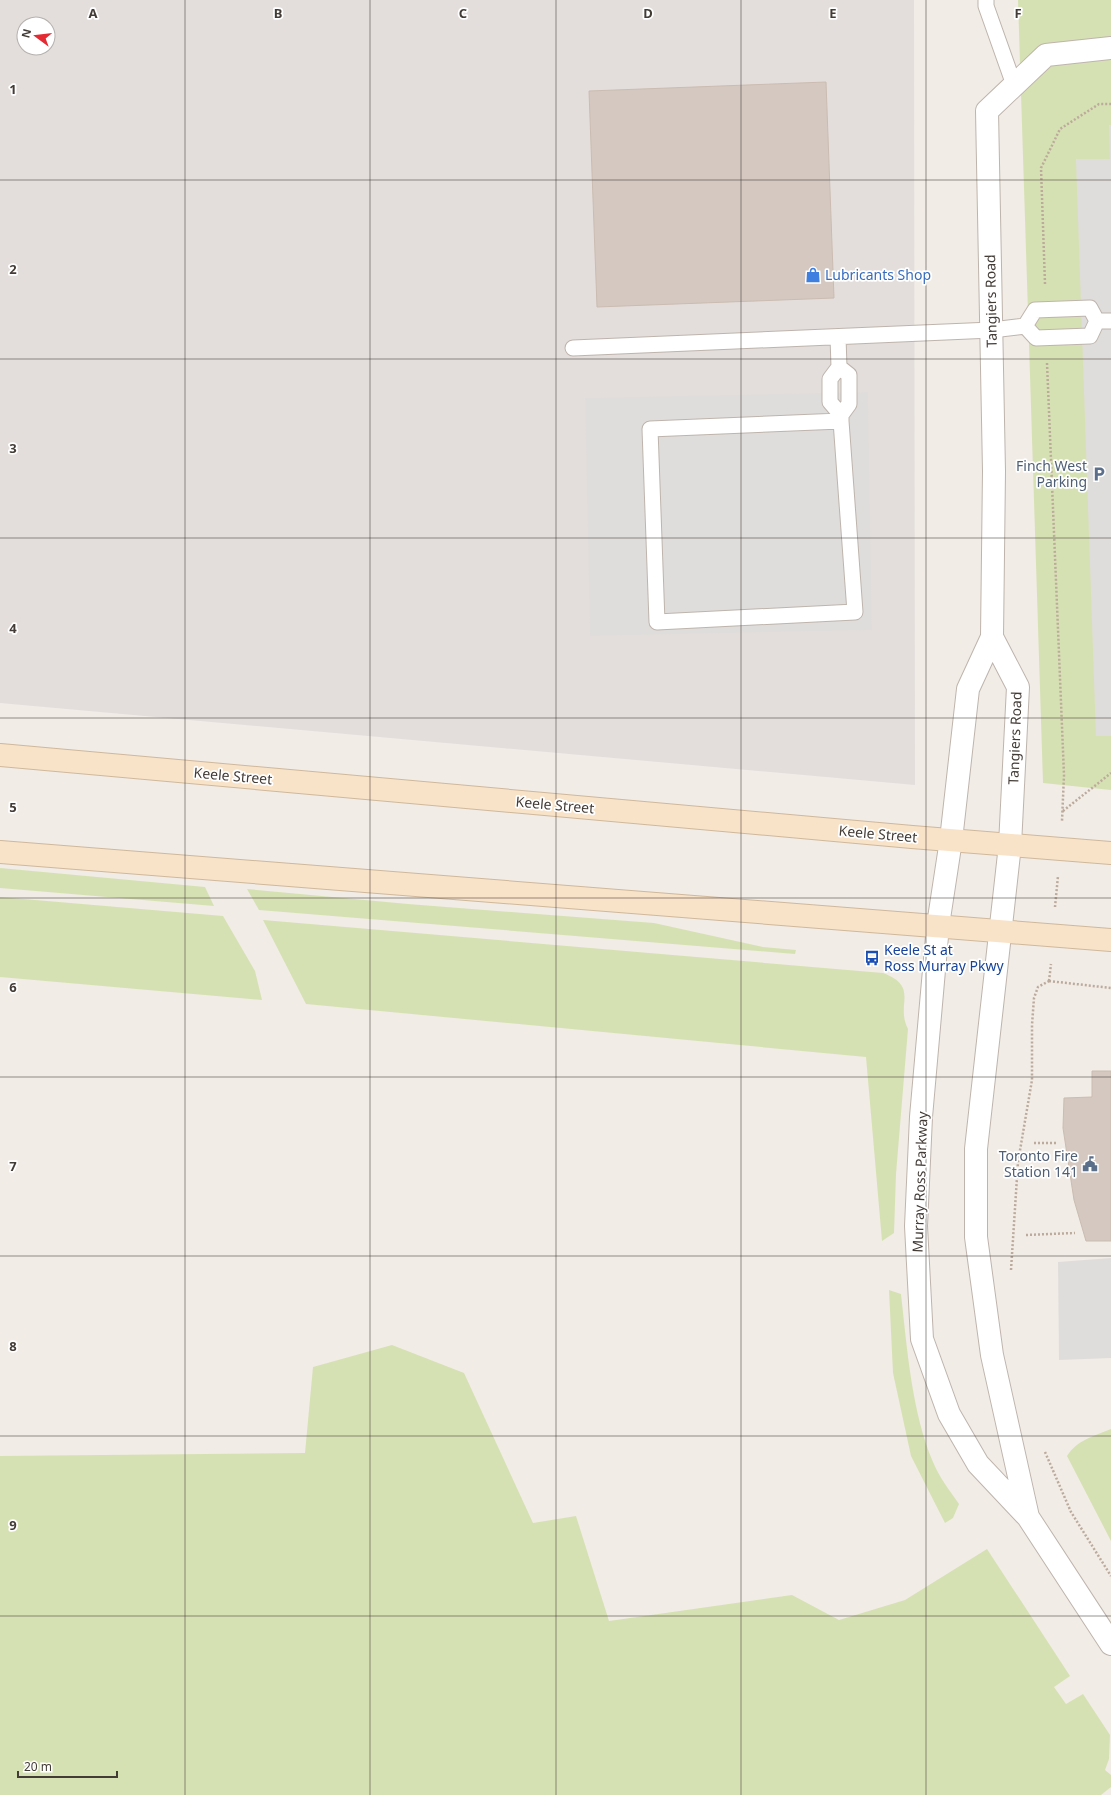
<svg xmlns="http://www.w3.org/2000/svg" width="1111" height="1795" font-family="'Noto Sans',sans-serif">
<rect width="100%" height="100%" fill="#f1ece6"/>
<path fill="#e3dedb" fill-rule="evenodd" d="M0,0H914L915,785L0,703ZM24,24H48V48H24Z"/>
<path fill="#d6e1b3" d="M1018,0H1111V790L1043,783Z
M0,868L205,887L214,906L0,888Z
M247,889L408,904L654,923L763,947L796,950L795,954L259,910Z
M0,897L223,916L255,971L262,1000L0,977Z
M263,920L883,973C920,987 895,1004 908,1029L896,1174L894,1233L882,1241L866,1057L306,1004Z
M889,1290L901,1294C907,1348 912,1413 933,1462C939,1477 950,1491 959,1504L953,1518L945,1523L911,1456L893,1373Z
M392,1345L464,1373L533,1523L576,1516L609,1621L792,1595L839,1620L905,1600L987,1549L1070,1676L1054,1687L1066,1704L1083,1694L1110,1735L1109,1759L1105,1770L1111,1775V1787L1101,1795H0V1456L305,1453L313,1367Z
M1111,1429V1541L1067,1456C1077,1440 1094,1436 1111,1429Z"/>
<path fill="#dfdddb" d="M1109,125H1111V736H1096L1076,159H1110Z
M868,392L872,630L590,636L585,398Z
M1111,1258V1358L1059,1360L1058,1262Z"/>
<path fill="#d4c8c0" stroke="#cbbcb1" d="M826,82L834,298L597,307L589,91Z
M1092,1071H1111V1241H1086L1074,1200L1063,1128L1064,1098L1092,1097Z"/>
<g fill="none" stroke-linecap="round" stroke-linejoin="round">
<g stroke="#beb4ad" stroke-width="17">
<path id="service" d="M986,0V6L1014,85
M1097,321H1111
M1025,326L1036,338L1090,336L1097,321
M838,337L839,367L830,379V402L841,415L849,404V375L839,367
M573,348L992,330L1025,326L1035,310L1090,308L1097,321
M841,415V421L855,612L657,622L650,429L841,421"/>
</g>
<g stroke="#beb4ad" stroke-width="24">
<path id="minor" d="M992,637L1018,687L1010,845
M951,840L968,689L992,637L994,471L987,111L1046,55L1111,48"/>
</g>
<g stroke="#beb4ad" stroke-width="24">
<path id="tertiary" d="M951,840L938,925L921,1117L916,1226L922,1339L949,1414L978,1464L1028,1517L1111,1644
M1010,845L976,1149V1237L992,1355L1028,1517"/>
</g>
<g stroke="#cfb89c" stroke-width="24">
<path id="secondary" d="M0,755L912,837L1111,853
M0,852L1111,940"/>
</g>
<path stroke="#bcaa9c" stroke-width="2.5" stroke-dasharray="2 2" stroke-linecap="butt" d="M1045,284L1041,168L1060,129L1099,104H1111
M1047,363L1064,775L1062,821
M1063,811L1111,773
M1055,907L1058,876
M1049,981L1051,964
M1049,981L1111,988
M1034,1143H1057
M1026,1235L1075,1233
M1011,1270L1018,1162L1032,1080V1025L1034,998L1038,987L1049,981
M1045,1452L1071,1512L1111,1576"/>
<use href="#service" stroke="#fff" stroke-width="15"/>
<use href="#minor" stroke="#fff" stroke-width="22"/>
<use href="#tertiary" stroke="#fff" stroke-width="22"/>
<use href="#secondary" stroke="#f9e3c8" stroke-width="22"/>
</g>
<path fill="none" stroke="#433b36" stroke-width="1" stroke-opacity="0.55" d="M185,0V1795M370,0V1795M556,0V1795M741,0V1795M926,0V1795M0,180H1111M0,359H1111M0,538H1111M0,718H1111M0,898H1111M0,1077H1111M0,1256H1111M0,1436H1111M0,1616H1111"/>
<defs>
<g id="shop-bare" transform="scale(1.2)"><path d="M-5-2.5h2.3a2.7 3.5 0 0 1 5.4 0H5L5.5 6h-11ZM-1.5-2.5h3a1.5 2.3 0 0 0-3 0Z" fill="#3f7fe0" stroke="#fff" stroke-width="2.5" paint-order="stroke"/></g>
<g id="parking-bare" transform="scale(1.2)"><path d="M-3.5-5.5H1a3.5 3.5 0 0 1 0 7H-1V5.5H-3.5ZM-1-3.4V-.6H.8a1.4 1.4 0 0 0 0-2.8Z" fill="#5c6f8a" stroke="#fff" stroke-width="2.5" paint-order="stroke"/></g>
<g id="bus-bare" transform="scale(1.2)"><path d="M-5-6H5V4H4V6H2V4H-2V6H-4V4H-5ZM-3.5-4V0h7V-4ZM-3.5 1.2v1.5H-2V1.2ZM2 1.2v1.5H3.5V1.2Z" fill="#1a4fb4" stroke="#fff" stroke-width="2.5" paint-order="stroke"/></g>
<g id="civic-bare" transform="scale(1.2)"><path d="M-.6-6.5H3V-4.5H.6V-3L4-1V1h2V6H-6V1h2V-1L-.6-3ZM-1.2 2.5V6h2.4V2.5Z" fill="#5c6f8a" stroke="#fff" stroke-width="2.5" paint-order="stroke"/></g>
</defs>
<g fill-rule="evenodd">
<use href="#shop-bare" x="813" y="275"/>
<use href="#parking-bare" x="1099" y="474"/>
<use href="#bus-bare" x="872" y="958"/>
<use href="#civic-bare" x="1090" y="1164"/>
</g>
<g text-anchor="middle" stroke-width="3.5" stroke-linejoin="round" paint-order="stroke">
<g font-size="14" fill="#366cbe" stroke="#fff" text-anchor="start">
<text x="825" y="280">Lubricants Shop</text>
</g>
<g font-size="14" fill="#433b36" stroke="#fff">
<text transform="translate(991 301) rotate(-91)" y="5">Tangiers Road</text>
<text transform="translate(1015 738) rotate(-88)" y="5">Tangiers Road</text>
<text transform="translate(233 776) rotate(5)" y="5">Keele Street</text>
<text transform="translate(555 805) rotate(5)" y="5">Keele Street</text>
<text transform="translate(878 834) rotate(5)" y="5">Keele Street</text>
<text transform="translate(920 1182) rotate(-88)" y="5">Murray Ross Parkway</text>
</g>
<g font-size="14" fill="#4e5e75" stroke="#fff" text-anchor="end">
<text x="1087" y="471">Finch West<tspan x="1087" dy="16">Parking</tspan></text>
<text x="1078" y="1161">Toronto Fire<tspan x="1078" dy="16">Station 141</tspan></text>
</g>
<g font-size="14" fill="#164399" stroke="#fff" text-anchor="start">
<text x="884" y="955">Keele St at<tspan x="884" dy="16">Ross Murray Pkwy</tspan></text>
</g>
</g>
<g font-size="13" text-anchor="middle" font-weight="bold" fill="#433b36" stroke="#fff" stroke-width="3.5" stroke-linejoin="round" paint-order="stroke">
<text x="93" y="18">A</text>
<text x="278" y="18">B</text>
<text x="463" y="18">C</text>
<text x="648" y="18">D</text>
<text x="833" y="18">E</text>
<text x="1018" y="18">F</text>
<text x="13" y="94">1</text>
<text x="13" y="274">2</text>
<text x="13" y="453">3</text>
<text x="13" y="633">4</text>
<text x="13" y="812">5</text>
<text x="13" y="992">6</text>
<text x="13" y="1171">7</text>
<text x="13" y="1351">8</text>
<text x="13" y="1530">9</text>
</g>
<g transform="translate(36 36) rotate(285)"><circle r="19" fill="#ffffff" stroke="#b4b1af"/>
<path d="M0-3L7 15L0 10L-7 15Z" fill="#e42a33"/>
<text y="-6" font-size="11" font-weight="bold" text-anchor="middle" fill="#433b36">N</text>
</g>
<path d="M18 1771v6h99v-6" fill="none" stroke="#433b36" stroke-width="2"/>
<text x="24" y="1771" font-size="12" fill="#433b36" stroke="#ffffff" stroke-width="3" paint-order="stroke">20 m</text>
</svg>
